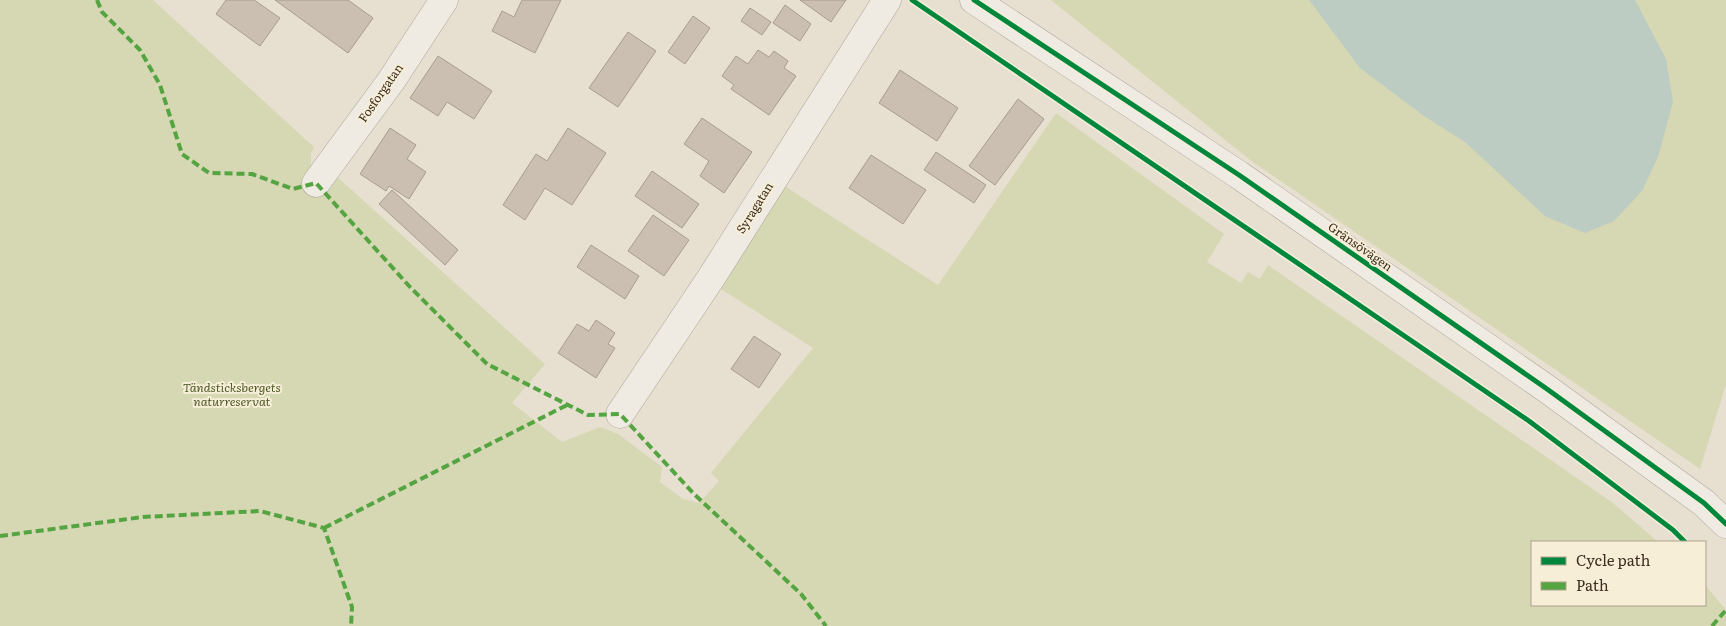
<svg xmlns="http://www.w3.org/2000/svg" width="1726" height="626" font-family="Literata,serif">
<rect width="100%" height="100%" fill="#e7e0d1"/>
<path fill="#d6d7b3" d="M0,0H153L314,147L311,153V170L335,175L545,364L512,403L562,442L600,427L618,434L662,467L660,482L683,499L699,503L719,481L711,473L813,348L721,289L783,185L938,285L1056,113L1224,234L1207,262L1241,283L1248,272L1260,279L1268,265L1613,503L1658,542H1532V605H1705V585L1726,610V626H0Z
M1051,0H1726V384L1700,469L1250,160Z"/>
<path fill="#bcccc2" d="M1309,0H1635L1666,59L1673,102L1658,157L1642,191L1614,221L1585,233L1545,216L1465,142L1424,116L1360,68Z"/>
<path fill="#cbbfb2" stroke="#a89c90" d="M226,0H254L280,18L260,46L216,14Z
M275,0H348L373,18L348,53Z
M522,0H561L535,53L492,31L502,11L514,17Z
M800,0H846L831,22Z
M785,5L811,24L800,41L773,23Z
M750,8L771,22L762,35L741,21Z
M693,16L710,28L685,64L668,52Z
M628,32L656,51L618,107L589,88Z
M758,50L769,57L774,51L788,61L784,68L796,76L769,115L731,89L734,85L722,76L736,56L748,64Z
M438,56L492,91L474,119L447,102L438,116L410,98Z
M900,70L958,108L937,141L879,103Z
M1018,99L1044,119L995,185L969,166Z
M702,118L752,152L724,193L700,176L709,161L684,144Z
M390,128L416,145L407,159L426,172L409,199L389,186L386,191L360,174Z
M568,128L606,153L572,205L545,188L525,220L503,205L536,154L547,161Z
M936,152L986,185L974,203L924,170Z
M871,155L926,190L903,224L849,188Z
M652,171L699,204L682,228L635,196Z
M392,190L458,250L445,265L379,204Z
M653,215L689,240L664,276L628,251Z
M591,245L639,276L625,299L577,267Z
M596,320L615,333L608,344L615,348L596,378L558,353L577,324L589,331Z
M754,336L781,354L759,388L731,369Z"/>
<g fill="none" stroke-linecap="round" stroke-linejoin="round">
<g stroke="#ada599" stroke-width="29">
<path id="minor" d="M974,0L1239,175L1547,389L1704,503L1726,524
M316,183L391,81L444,0
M620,414L711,278L887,0"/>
</g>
<use href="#minor" stroke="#efebe3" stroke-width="28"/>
<path stroke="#54a441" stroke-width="4" stroke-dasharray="8 4" stroke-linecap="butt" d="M97,0L102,12L140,50L160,85L182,154L209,173L252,174L293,189L316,183L410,287L487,364L588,415L620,414L694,494L801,594L826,626
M324,528L567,405
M0,536L143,517L260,511L324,528L352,607L351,626
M1712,626L1726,610"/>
<g stroke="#f7eed8" stroke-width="8">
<path id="cycleway" d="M912,0L1529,421L1673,530L1685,542
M974,0L1239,175L1547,389L1704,503L1726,524"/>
</g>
<use href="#cycleway" stroke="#00873e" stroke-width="5"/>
</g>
<g text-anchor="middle" stroke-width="4" stroke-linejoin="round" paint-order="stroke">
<g font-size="12" fill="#3d2e20" stroke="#f7eed8">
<text transform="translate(381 93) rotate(-55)" y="4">Fosforgatan</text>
<text transform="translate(755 208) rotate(-58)" y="4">Syragatan</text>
<text transform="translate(1360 247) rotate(35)" y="4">Gränsövägen</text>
</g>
<g font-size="12" font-style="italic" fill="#4d5a26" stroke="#f7eed8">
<text x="232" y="392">Tändsticksbergets<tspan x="232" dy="14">naturreservat</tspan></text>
</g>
</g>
<rect x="1531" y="541" width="175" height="65" fill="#f7eed8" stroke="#ada18e"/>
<rect x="1541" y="557" width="25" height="8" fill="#00873e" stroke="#ada18e"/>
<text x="1576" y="566" font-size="15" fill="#3d2e20">Cycle path</text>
<rect x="1541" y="582" width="25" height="8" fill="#54a441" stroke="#ada18e"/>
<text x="1576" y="591" font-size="15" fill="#3d2e20">Path</text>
</svg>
